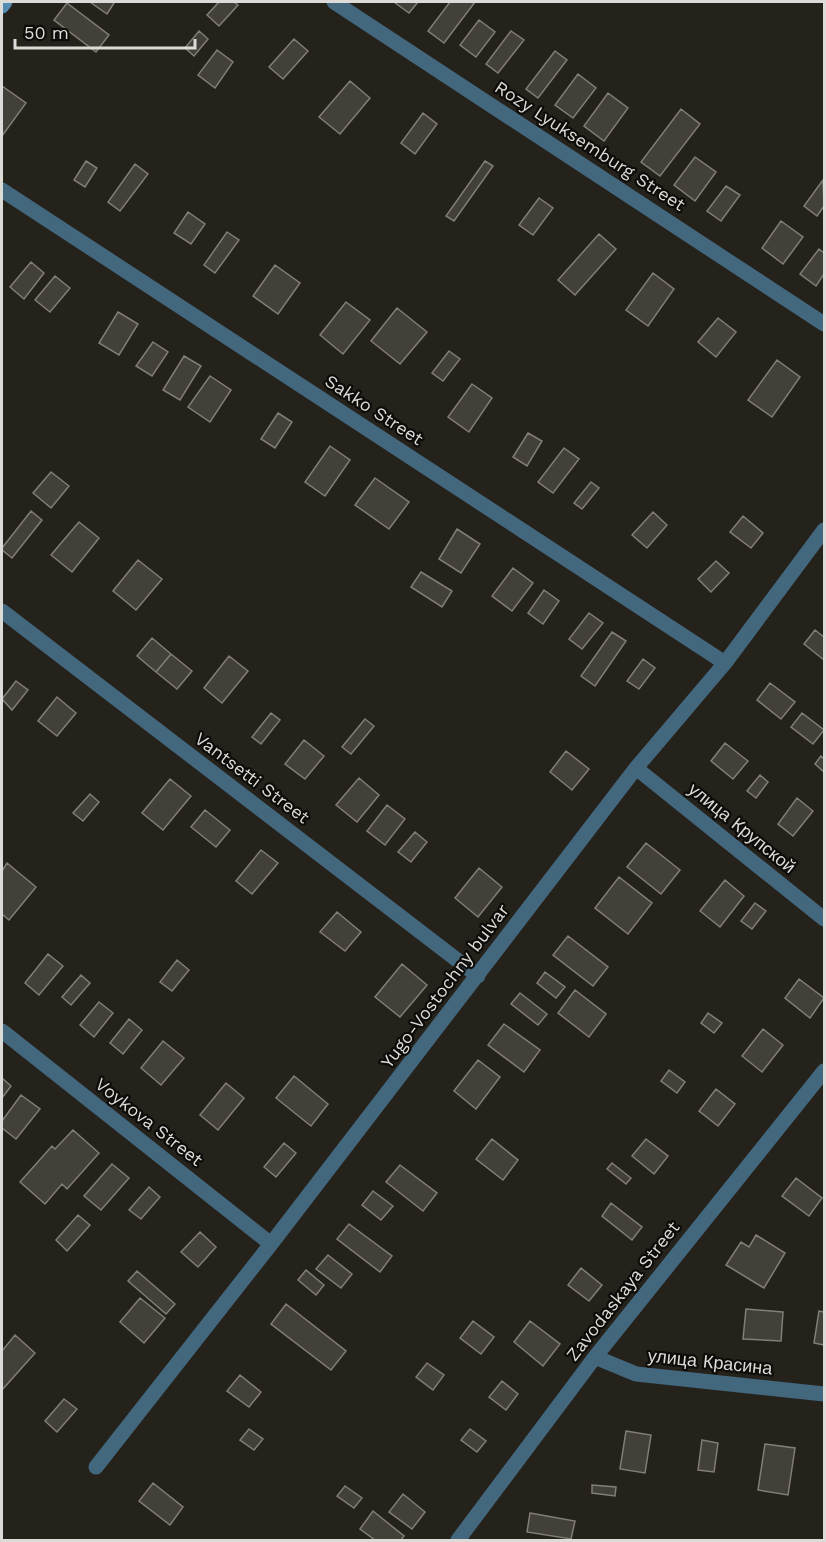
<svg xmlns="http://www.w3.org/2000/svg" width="826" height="1542" font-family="'Work Sans',sans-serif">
<rect width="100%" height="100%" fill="#25221c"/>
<path fill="#434039" stroke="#817e76" stroke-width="1.5" d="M90,2H112L114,3L107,14Z
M219,2H234L238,5L219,26L207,15Z
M394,2H418L409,13Z
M450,2H475L444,43L428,31Z
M67,3L109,35L96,52L54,20Z
M479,20L495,32L476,57L460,45Z
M199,31L208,39L194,56L185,48Z
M511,31L524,40L498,73L486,64Z
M294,39L308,51L283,79L269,67Z
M217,50L233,62L215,88L198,75Z
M555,51L567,60L538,98L526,89Z
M578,74L596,88L573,118L555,105Z
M350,81L370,98L340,134L319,117Z
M2,86L26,103L2,136Z
M608,93L628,108L604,141L584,126Z
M681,109L700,124L660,176L641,162Z
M423,113L437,124L415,154L401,143Z
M695,157L716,172L695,201L674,185Z
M86,161L97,168L85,187L74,180Z
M485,161L493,166L454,221L446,216Z
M135,164L148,174L120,211L108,202Z
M823,180L824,206L817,216L804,206Z
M726,186L740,195L721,221L707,211Z
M539,198L553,208L533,235L519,225Z
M188,212L205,224L191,244L174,233Z
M781,221L803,237L783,264L762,248Z
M227,232L239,240L215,273L204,265Z
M599,234L616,249L575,295L558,280Z
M819,249L824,253V274L816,286L800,274Z
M31,262L44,273L24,299L10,287Z
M275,265L300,283L278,314L253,296Z
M653,273L674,289L648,326L626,310Z
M55,276L70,288L50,312L35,300Z
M346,302L370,320L343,354L320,335Z
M397,308L427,332L400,364L371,341Z
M118,312L138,324L119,355L99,343Z
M718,318L736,332L716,357L698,342Z
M153,342L168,352L152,376L136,366Z
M449,351L460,359L443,381L432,373Z
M184,356L201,366L180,400L163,390Z
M777,360L800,377L772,417L748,400Z
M210,376L231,390L210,422L188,407Z
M472,384L492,398L469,432L448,417Z
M278,413L292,422L275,448L261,439Z
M528,433L542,441L527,466L513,457Z
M330,446L350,460L325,496L305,482Z
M564,448L579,459L553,493L538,482Z
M51,472L69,486L51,508L33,493Z
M375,478L409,502L389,529L355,505Z
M591,482L599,488L582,509L574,503Z
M31,511L42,520L12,558L2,550V548Z
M653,512L667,525L647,548L632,535Z
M743,516L763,533L751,548L730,532Z
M79,522L99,538L72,572L51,555Z
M457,529L480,544L461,573L439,559Z
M138,560L162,579L136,610L113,591Z
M716,561L729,573L711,592L698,579Z
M513,568L533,583L512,611L492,596Z
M421,572L452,591L442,607L411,587Z
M544,590L559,601L543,624L528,613Z
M589,613L603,623L582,649L569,639Z
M815,630L824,637V660L804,644Z
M612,632L626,641L595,686L581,676Z
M152,638L171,654L156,672L137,656Z
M171,654L192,671L177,689L156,672Z
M229,656L248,671L222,703L204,688Z
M643,659L655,668L639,689L627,681Z
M16,681L28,690L12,710L2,699Z
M770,683L795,702L781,719L757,700Z
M57,697L76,713L57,736L38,721Z
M271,713L280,720L261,744L252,737Z
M802,713L824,730L813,744L791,727Z
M365,719L374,726L351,754L342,747Z
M304,740L324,756L305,779L285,764Z
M725,743L748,761L733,779L711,761Z
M566,751L589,769L572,790L550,772Z
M821,756L824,759V772L815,764Z
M760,775L768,782L756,798L747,791Z
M359,778L379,795L357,822L336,805Z
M170,779L191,796L163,830L142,813Z
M90,794L99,802L83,821L73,813Z
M797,798L813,811L793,836L778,824Z
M387,805L405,819L385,845L367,831Z
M205,810L230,830L216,847L191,827Z
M415,832L427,842L411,862L398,852Z
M646,843L680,870L661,894L627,867Z
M261,850L278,863L252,894L236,881Z
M7,863L36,887L9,920L2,914V871Z
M479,868L502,887L478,917L455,898Z
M619,877L652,903L628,934L595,908Z
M725,880L744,896L720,927L700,911Z
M755,903L766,911L752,929L741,921Z
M337,912L361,932L345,951L320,932Z
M568,936L608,967L593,986L553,955Z
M48,954L63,966L39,995L25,983Z
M177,960L189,970L172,991L160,982Z
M402,964L427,985L400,1017L375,997Z
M545,972L565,987L556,998L537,983Z
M81,975L90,983L71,1005L62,997Z
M799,979L824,998L810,1018L785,998Z
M575,990L606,1014L589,1037L558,1013Z
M520,993L547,1014L538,1025L511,1004Z
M99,1002L113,1013L94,1037L80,1025Z
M708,1013L722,1023L714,1033L701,1023Z
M129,1019L142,1030L123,1054L110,1043Z
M504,1024L540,1050L524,1072L488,1045Z
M763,1029L783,1045L762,1072L742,1056Z
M163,1041L184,1058L161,1085L141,1068Z
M478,1060L500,1077L476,1109L454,1091Z
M669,1070L685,1082L677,1093L661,1081Z
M294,1076L328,1104L311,1126L276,1098Z
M2,1078L11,1086L2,1098Z
M226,1083L244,1098L218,1130L200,1115Z
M716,1089L735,1104L718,1126L699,1111Z
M21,1095L40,1109L16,1139L2,1128V1121Z
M73,1130L99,1153L67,1189L62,1184L45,1204L20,1182L52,1146L55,1149Z
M492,1139L518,1160L503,1180L476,1159Z
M646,1139L668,1156L654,1174L632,1156Z
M284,1143L296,1153L276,1177L264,1167Z
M612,1163L631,1178L626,1184L607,1169Z
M112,1164L129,1178L101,1210L84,1196Z
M400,1165L437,1193L423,1211L386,1182Z
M796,1178L822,1198L809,1216L782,1196Z
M149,1187L160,1197L141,1219L129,1210Z
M373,1191L393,1206L381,1220L362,1205Z
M611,1203L642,1227L632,1240L602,1216Z
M78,1215L90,1225L67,1251L56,1240Z
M349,1224L392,1256L380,1272L337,1239Z
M200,1232L216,1247L198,1267L181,1252Z
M756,1235L785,1253L764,1288L726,1265L741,1242L749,1247Z
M328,1255L352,1274L341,1288L316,1269Z
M581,1268L602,1285L589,1301L568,1285Z
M306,1270L324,1285L316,1295L298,1280Z
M137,1271L175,1304L166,1314L128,1281Z
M140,1298L165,1318L144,1343L120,1322Z
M286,1304L346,1351L331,1370L271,1324Z
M746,1309L783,1312L781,1341L743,1339Z
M819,1311L824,1312V1345L814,1343Z
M473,1321L494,1337L481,1354L460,1338Z
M530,1321L560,1344L543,1366L514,1342Z
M15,1335L35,1353L2,1390V1351Z
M427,1363L444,1375L433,1390L416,1377Z
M240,1375L261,1392L249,1407L227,1391Z
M502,1381L518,1394L506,1410L489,1397Z
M64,1399L77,1409L57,1432L45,1421Z
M249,1429L263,1439L254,1450L240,1440Z
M470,1429L486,1441L477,1452L461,1440Z
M626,1431L651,1435L645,1473L620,1469Z
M702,1440L718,1443L714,1472L698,1470Z
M765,1444L795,1448L788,1495L758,1490Z
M153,1483L183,1507L170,1525L139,1501Z
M592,1485L616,1487L615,1496L592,1493Z
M345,1486L362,1498L354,1508L337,1496Z
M403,1494L425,1512L412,1529L389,1512Z
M373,1511L404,1536L401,1540H375L360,1529Z
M530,1513L575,1521L571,1539L527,1532Z"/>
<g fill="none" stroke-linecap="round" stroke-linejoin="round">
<path stroke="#43677d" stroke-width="15" d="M334,2L824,324
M2,190L725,663
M2,611L478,976
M636,768L824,919
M2,1031L271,1244
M595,1357L636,1374L824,1394
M96,1467L271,1244L636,768L725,663L824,530
M458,1540L595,1357L824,1071"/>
<path stroke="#528db1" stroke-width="15" d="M2,6L5,2"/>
</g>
<g text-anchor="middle" stroke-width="4.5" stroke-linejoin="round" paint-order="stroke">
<g font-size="18" fill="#dddbd7" stroke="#0d0c09">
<text transform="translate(590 146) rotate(33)" y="6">Rozy Lyuksemburg Street</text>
<text transform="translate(374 410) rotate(33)" y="6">Sakko Street</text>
<text transform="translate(252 778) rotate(37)" y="6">Vantsetti Street</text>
<text transform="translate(742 828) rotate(39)" y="6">улица Крупской</text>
<text transform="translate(445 986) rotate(-53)" y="6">Yugo-Vostochny bulvar</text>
<text transform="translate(149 1122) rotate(38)" y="6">Voykova Street</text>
<text transform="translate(623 1291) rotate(-52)" y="6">Zavodaskaya Street</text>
<text transform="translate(710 1362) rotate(6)" y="6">улица Красина</text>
</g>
</g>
<rect width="826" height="1542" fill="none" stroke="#dddbd7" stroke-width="6"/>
<path d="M15 39v9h180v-9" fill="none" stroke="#dddbd7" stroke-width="3"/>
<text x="24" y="39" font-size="18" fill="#dddbd7" stroke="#0d0c09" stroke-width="4.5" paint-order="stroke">50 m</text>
</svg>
